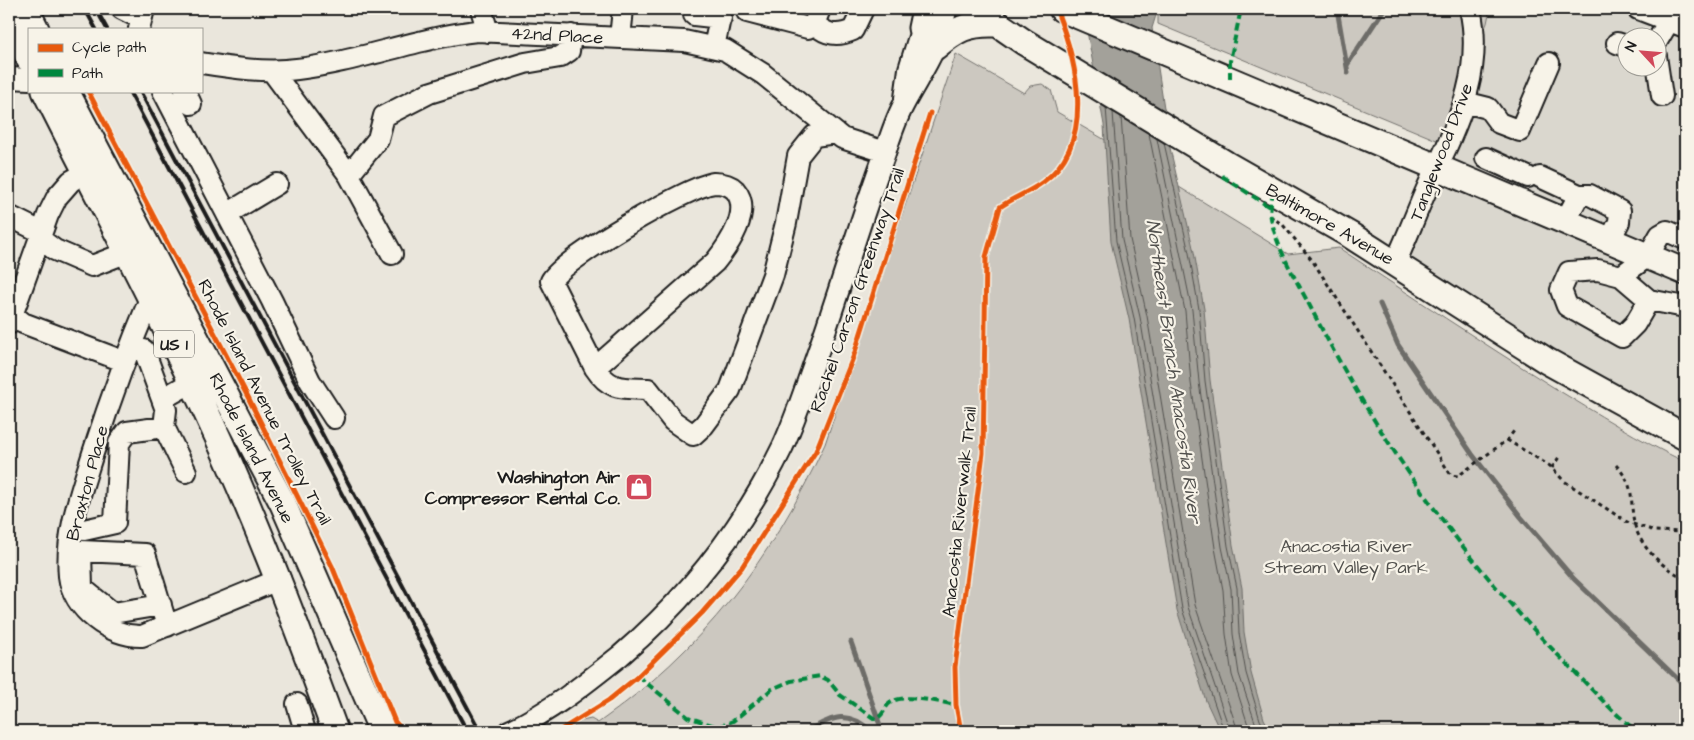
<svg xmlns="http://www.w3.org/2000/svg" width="1694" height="740" font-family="'Architects Daughter',sans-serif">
<rect width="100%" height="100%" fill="#eae6dc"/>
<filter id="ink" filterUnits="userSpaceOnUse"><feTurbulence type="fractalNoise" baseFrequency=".02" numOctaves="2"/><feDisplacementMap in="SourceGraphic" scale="10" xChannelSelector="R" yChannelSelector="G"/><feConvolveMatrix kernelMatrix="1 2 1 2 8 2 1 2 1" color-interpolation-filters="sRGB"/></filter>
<g filter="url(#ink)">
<path fill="#dad7ce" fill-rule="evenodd" d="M1470,9H1685V437L1395,263L1457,122ZM1626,38H1656V68H1626Z"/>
<path fill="#ccc8c0" stroke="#74726e" d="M1158,9H1490L1487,23L1439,141L1158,24Z
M956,54L1024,93L1030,86L1042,84L1051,90L1057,112L1107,141L1180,191L1179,187L1288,254L1339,248C1410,295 1481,342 1553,387C1596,413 1639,440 1685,462V731H568L582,721L591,719L598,723C702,650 772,559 825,444Z"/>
<path fill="#a3a19a" stroke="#6d6c68" d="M1083,9H1158L1152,28L1170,148L1194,252L1204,309L1210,380L1233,545L1242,588L1244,632L1251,673L1264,719L1271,731H1220L1206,701L1177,610L1129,319L1111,242L1104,125Z"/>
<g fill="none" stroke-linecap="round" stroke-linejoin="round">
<path stroke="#52514e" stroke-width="1" d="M1106,107L1116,241L1134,318L1182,609L1224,731
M1113,112L1122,240L1140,317L1188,607L1230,731
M1121,117L1130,239L1147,316L1195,605L1238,731
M1149,134L1185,311L1191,383L1215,548L1223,590L1226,634L1232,675L1250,731
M1157,139L1192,310L1199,382L1222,547L1231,589L1233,634L1239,674L1258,731
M1164,143L1189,253L1199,309L1205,381L1228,546L1237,588L1239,633L1246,673L1260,720L1266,731"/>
<path stroke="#6d6c68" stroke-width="5" d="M1337,9L1348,73
M1347,65L1384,9
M1380,304L1398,345L1472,454L1521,517L1574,579L1685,686
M851,642L882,731
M808,731C833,716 848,710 871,731"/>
<g stroke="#1c1c1c" stroke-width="24">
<path id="minor" d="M122,9L140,18
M481,9L488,32
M694,9V15L721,18
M1638,9L1685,27
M747,12L808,28L814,24L820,9
M814,24C827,35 837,37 853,30L863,9
M139,29L144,9
M620,38L623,9
M1617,43L1626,46
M1656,43L1669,21
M714,47L722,9
M1656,56L1662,96
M201,63C232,68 266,73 297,69C358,62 416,38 477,31L684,41L725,50L763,74L842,138L885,152
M272,71L349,175
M9,78L29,79
M163,91L272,301L310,381L334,418
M185,91L191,104
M905,98L909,69L926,14
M1464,102L1488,108L1499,123L1520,131L1549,63
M1486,158L1528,177
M1540,177L1579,195
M227,214L277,184
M9,216L41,232
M1565,221L1579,195H1590L1620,211L1619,222L1610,240
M39,238L55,250L92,266L128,252
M392,254L349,175L378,139L384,116L429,93L525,63L560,57L569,51L571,35
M1395,263C1410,232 1421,199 1436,169C1461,119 1483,65 1470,9
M1621,276L1649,300L1635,324L1622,337L1567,306L1561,290L1569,272L1598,270L1621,276L1648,256L1660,235L1667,231L1685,239
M151,296C129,348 110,400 93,453C81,492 65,534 69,576C73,609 110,637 142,636L280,579
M1649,300L1685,307
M12,314L23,323L123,361
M9,324L48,215L57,197L71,181L100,165
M144,350L166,410L164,427L186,472
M595,368L715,262C728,246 753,211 735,190C730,185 721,183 714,183C688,186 563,259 551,281L595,368C610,391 623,388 648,389L673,421L693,435L704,425L730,390L773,275L786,223L798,156L814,136L836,133
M162,399L192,382
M84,530L115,523L119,443L127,432L164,427
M161,605L113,613L82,588L81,551L145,554L167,626
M297,704L305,731
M509,731C550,712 586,683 621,655C689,597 744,526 783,446C797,415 807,383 818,352C841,286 861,218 885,153C890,137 896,119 904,104C921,72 941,46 946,9"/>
</g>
<g stroke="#1c1c1c" stroke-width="29">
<path id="major" d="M26,9L36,29
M976,9L1024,42L1226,164L1350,235L1547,361L1685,437
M1062,9L1685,272
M9,18L29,59
M921,28L925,9
M935,47C957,29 967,23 996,24
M45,91C99,199 157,306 208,416C256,519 296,624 335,731
M66,91L283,504L382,731"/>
</g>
<path stroke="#1c1c1c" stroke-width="3" stroke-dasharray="4 4" stroke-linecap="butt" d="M1270,216L1283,225L1312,260L1451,475L1458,476L1507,440L1514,431
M1507,440L1550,466L1564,481L1627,522L1655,531L1685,532
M1616,465C1638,490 1628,499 1635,526C1641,548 1665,570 1685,578
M1552,468L1559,457"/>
<use href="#minor" stroke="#f7f3e8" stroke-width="20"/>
<use href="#major" stroke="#f7f3e8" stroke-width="25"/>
<path stroke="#1c1c1c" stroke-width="4" d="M85,9L96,29
M96,9L107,29
M129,91L467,731
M140,91L480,731"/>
<path stroke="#00873e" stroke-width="4" stroke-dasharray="8 4" stroke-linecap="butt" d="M1230,79V61L1241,9
M1222,176L1271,208
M1273,191C1272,199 1269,210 1271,218C1277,251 1299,284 1314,314C1382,446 1470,569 1576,673C1595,693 1614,713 1636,731
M638,676L688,717L718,727L733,721L772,689L791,681L820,676L828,680L840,695L875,719C885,716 884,705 893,701C907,694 940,702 956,705"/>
<g stroke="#f7f3e8" stroke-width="8">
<path id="cycleway" d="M88,91L248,397L332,566L395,722L403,731
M559,731L609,700L636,678L702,613L742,567L816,451L854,355L930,113
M961,731L956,705L955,667L983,453L986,257L1000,207C1014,197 1030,192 1043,182C1097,142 1077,61 1056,9"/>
</g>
<use href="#cycleway" stroke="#e8590c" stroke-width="5"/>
</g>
</g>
<defs>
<g id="shop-square" transform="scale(1.4375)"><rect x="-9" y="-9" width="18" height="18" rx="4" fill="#d1495b" stroke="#f7f3e8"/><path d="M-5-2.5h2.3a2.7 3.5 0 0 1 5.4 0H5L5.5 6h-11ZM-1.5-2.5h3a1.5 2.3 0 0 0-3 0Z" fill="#fff"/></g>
</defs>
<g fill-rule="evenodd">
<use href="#shop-square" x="639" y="487"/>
</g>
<g text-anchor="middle" stroke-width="4.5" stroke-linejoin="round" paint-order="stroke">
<rect fill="#f7f3e8" stroke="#5e5c59" stroke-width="1" x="154" y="330.5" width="40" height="27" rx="4"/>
<g font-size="16" font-weight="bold" fill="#1c1c1c">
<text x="174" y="350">US 1</text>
</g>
<g font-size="18" fill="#1c1c1c" stroke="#f7f3e8">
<text transform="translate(557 35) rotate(3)" y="6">42nd Place</text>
<text transform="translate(1441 152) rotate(-69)" y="6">Tanglewood Drive</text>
<text transform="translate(1330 224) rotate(30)" y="6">Baltimore Avenue</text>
<text transform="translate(857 290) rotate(-71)" y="6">Rachel Carson Greenway Trail</text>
<text transform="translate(265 402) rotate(63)" y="6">Rhode Island Avenue Trolley Trail</text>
<text transform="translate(252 448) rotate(63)" y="6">Rhode Island Avenue</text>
<text transform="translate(87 483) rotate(-75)" y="6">Braxton Place</text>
<text transform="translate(959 512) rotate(-84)" y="6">Anacostia Riverwalk Trail</text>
</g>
<g font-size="18" font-weight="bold" fill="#1c1c1c" stroke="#f7f3e8" text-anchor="end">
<text x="620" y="483">Washington Air<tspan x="620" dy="21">Compressor Rental Co.</tspan></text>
</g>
<g font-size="18" fill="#51504d" stroke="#f7f3e8">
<text x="1346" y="552">Anacostia River<tspan x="1346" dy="21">Stream Valley Park</tspan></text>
</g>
<g font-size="19" font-style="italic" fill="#52514e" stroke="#f7f3e8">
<text transform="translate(1175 371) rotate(82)" y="7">Northeast Branch Anacostia River</text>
</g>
</g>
<rect width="1694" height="740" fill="none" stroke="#f7f3e8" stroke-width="30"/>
<rect x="15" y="15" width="1664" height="710" fill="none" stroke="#1c1c1c" stroke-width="2" filter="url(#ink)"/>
<rect x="28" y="28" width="175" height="65" fill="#f7f3e8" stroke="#9f9d96"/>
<rect x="38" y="44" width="25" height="8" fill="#e8590c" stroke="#9f9d96"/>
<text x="72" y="52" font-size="15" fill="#1c1c1c">Cycle path</text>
<rect x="38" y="69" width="25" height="8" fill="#00873e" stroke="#9f9d96"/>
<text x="72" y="78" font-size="15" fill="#1c1c1c">Path</text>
<g transform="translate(1642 52) rotate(296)"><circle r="24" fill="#f7f3e8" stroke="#9f9d96"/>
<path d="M0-4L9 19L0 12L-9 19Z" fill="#d1495b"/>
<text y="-8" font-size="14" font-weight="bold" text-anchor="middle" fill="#1c1c1c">N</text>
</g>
</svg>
